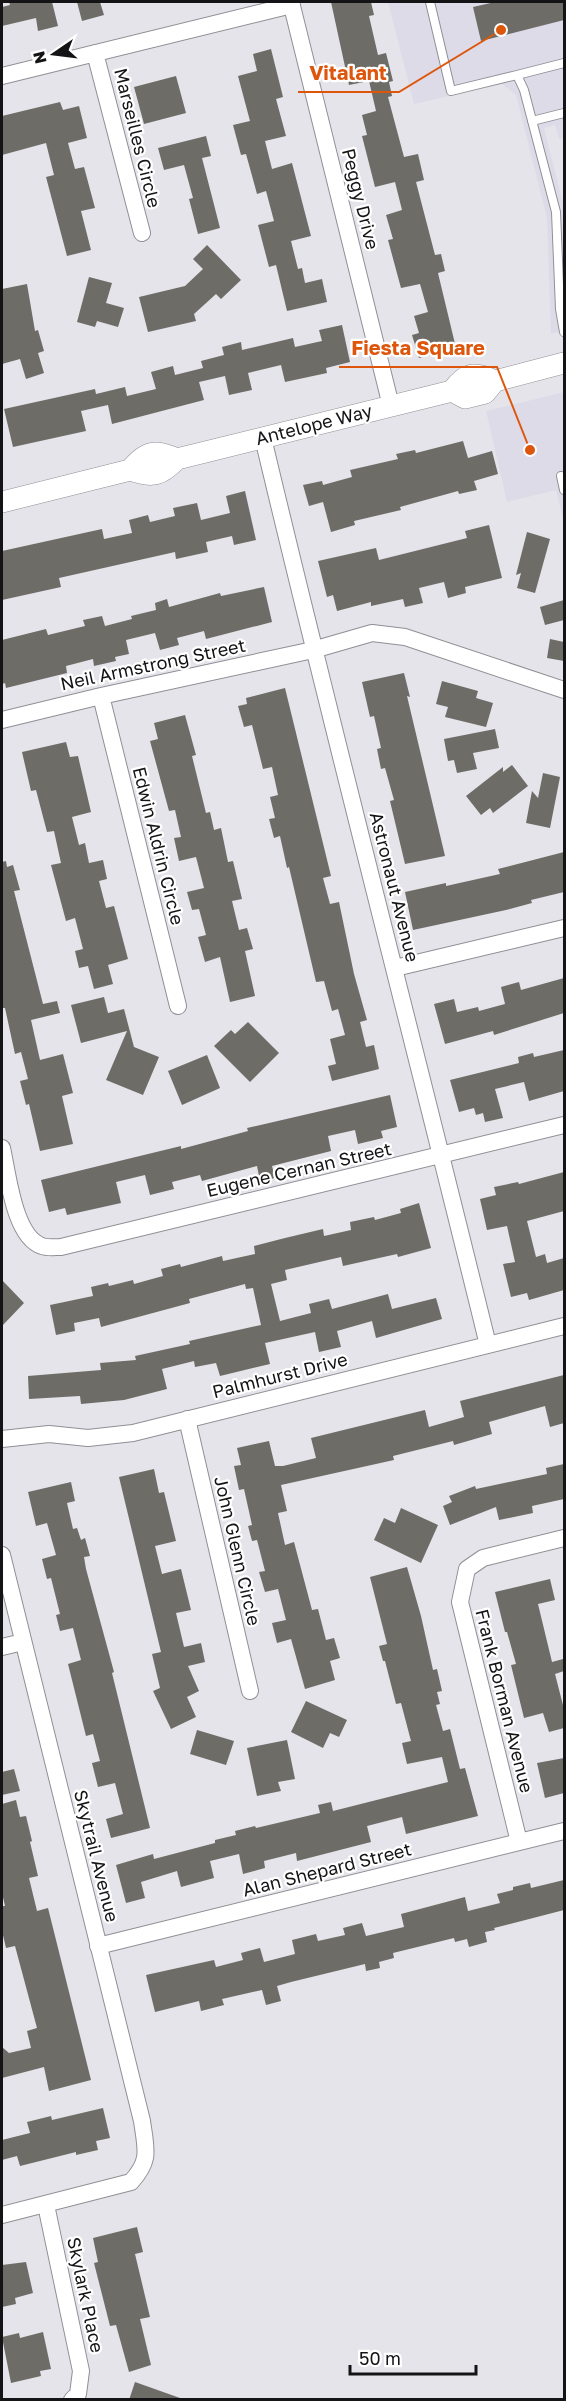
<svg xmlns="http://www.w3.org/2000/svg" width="566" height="2401" font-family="'Golos Text',sans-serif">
<rect width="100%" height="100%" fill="#e5e4ea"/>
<path fill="#dedbe9" d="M388,2H564V138L559,139L555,125L544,128L564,207V331L551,334L547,218L516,95L502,84L414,104Z
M564,392V523L556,490L507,502L486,411Z"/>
<path fill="#6d6c66" d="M9,2H52L58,26L38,31L36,18L2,26V7L10,5Z
M77,2H100L104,15L82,21Z
M331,2H371L374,15L369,16L378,55L386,53L393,81L389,82L392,96L388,97L404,157L418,154L424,180L416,182L435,255L441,254L445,271L438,273L456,348L419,358L412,335L419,333L414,316L428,312L420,284L401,288L388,240L393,239L386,215L402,210L395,182L375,187L362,136L367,135L362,115L376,111L369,81L349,85Z
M495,2H564V20L481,41L473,7Z
M271,49L283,97L276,99L286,136L265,141L272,169L292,163L311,236L291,241L298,269L302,268L305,283L322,279L327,302L287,311L276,265L269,267L258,225L274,221L266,191L257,194L246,154L241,155L233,125L250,121L238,76L257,71L253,54Z
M176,76L186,113L144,124L134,87Z
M60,102L63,110L79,106L87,138L68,143L75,169L84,167L95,208L81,211L91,250L67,256L46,177L54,175L46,143L2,155V116Z
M206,136L211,156L202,158L220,228L198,234L189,199L193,198L184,165L164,170L158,148Z
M207,245L241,280L221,299L216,294L194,314L196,321L148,332L139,297L185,286L203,269L193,259Z
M89,277L112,283L106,303L124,308L118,327L97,321L95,327L77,322Z
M27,284L35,331L38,330L44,351L38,353L44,373L26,379L20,359L2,364V289Z
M342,325L350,362L326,368L327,373L285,382L281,365L248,373L252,390L229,395L225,376L199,382L204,400L112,424L108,405L81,411L86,431L13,447L4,409L95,389L96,394L125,387L127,396L156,389L151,372L173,366L175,375L203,368L201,361L224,355L222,347L241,342L242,350L293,338L295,347L322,341L319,330Z
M463,441L468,458L492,451L498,474L474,481L477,490L459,494L458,491L400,507L401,510L354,521L355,525L331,532L323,502L309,506L303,485L322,481L323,485L352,477L350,470L398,459L396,454L415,450L416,453Z
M245,491L256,540L234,545L232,536L206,542L208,552L176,559L175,552L59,578L61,587L2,600V551L102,529L104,539L132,533L129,520L148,515L150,522L175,516L173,508L197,503L201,520L230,513L226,496Z
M489,525L502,578L465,587L466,593L448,598L444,582L419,588L423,603L405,607L403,599L371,606V602L337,611L333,595L327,597L318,561L376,548L379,560L467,538L465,531Z
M527,532L550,539L535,593L517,588L521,573L516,575Z
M264,587L272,622L206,639L204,631L177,638L179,645L160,650L155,633L126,640L129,654L115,657L116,661L94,666L93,659L66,666L67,673L6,688L5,683L2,684V640L46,629L48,635L85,626L83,620L102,616L105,626L132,619L131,616L156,610L155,603L167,599L169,607L220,593L221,596Z
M564,600V620L545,625L540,607Z
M550,639L564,642V661L547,658Z
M404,673L410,697L407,696L445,856L405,864L390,801L394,800L385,768L381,769L377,749L381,748L374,716L370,717L362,682Z
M442,681L478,691L476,698L493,703L486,727L445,717L448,707L436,704Z
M285,688L331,876L323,878L330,904L339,902L354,974L367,1020L360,1022L366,1047L374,1045L379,1069L332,1081L328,1066L336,1064L330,1039L345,1035L338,1009L332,1011L324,981L316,982L289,867L287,868L280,836L274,838L269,819L275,818L270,797L278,795L272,767L263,769L252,725L244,727L238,706L247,704L246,698Z
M185,715L196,755L192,756L206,813L210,812L214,830L221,828L228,862L233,861L242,899L232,901L239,930L247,928L253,949L245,951L255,996L230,1002L220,957L205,962L198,937L206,935L199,909L192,910L187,892L204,888L196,857L179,861L174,838L181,837L175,810L169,811L150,741L158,739L154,723Z
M495,729L499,748L473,753L477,769L457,773L454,760L448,761L444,739Z
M66,742L70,757L78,756L91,812L72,817L79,845L85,843L89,863L103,860L107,879L99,881L106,908L114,906L128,959L108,965L113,984L94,989L88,966L79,968L75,951L83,949L75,918L66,921L51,865L61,863L54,831L47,832L36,790L31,791L22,752Z
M512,765L528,786L493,813L490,808L481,815L466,796L503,767V772Z
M543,773L560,777L550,828L526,823L532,791L538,798Z
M564,852V892L531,900L532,903L506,910L413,930L405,892L446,883V886L500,874L498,869Z
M6,861L7,867L13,865L20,890L14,891L43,1004L57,1001L60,1013L31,1020L40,1060L63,1054L73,1093L62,1096L73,1144L40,1151L29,1104L26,1105L20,1081L28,1079L21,1052L15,1054L5,1008H2V862Z
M564,978V1013L494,1035L493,1031L445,1044L434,1004L454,999L457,1012L478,1007L479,1011L505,1004L501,987L519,982L521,990Z
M104,997L108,1013L124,1009L134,1047L159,1057L143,1095L106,1080L127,1031L81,1043L71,1005Z
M248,1022L279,1053L250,1082L214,1046L231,1030L235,1034Z
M564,1050V1091L529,1101L524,1082L495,1089L503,1118L485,1122L483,1113L476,1115L474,1108L459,1112L450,1080L519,1063L518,1057L533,1053L534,1057Z
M207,1055L220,1088L182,1105L168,1071Z
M390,1095L397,1127L381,1131L383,1138L358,1144L355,1130L328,1136L331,1151L272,1166L275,1178L260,1181L257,1166L202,1181L200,1175L172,1182L174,1189L150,1195L145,1175L116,1182L121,1203L67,1215L65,1208L49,1212L41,1180L181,1146V1149L248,1131L247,1128Z
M564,1172V1211L527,1221L536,1257L545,1254L547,1263L564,1258V1290L529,1300L527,1293L511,1297L503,1264L515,1262L507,1226L487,1230L480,1199L496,1195L494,1187L518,1182L519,1184Z
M419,1203L431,1248L398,1257L397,1254L343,1266L341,1257L285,1270L287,1280L271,1284L280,1321L311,1313L309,1304L329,1299L332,1309L388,1294L392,1309L436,1298L442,1319L376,1338L372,1321L337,1331L341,1347L319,1352L315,1332L265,1343L270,1364L220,1376L216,1363L195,1367L194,1361L162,1369L167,1389L124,1400L81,1404L80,1396L29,1399L28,1376L101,1370L100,1363L136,1360L135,1356L190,1344L189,1341L261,1325L253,1288L246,1289L245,1284L189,1299L190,1303L101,1327L99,1318L74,1323L75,1331L56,1335L50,1305L93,1296L91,1287L108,1283L109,1286L133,1280L134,1284L163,1276L161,1269L180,1264L181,1267L222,1256L223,1261L255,1254L254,1246L285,1238L323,1229L324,1236L351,1230L350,1222L374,1217L375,1220L401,1213L400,1209Z
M2,1280L24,1303L2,1326Z
M564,1375V1423L550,1427L545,1406L489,1422L492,1434L454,1445L453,1441L393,1456L394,1460L281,1485L287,1511L278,1513L285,1545L294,1542L312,1610L318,1609L326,1640L334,1638L340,1658L330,1661L335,1680L305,1689L291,1639L277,1643L272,1623L286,1620L278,1589L265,1592L259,1572L265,1571L257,1540L252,1541L248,1526L252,1525L244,1489L239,1490L234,1466L241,1465L237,1448L269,1441L275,1466H283L316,1458L311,1438L425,1410L429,1427L464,1417L460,1401Z
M564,1464V1499L532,1506L533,1513L499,1520L496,1507L450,1525L443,1506L452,1502L449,1496L475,1486L476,1489L547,1474L546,1468Z
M154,1469L159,1493L164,1492L176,1541L155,1546L162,1574L181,1569L191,1610L176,1613L184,1647L201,1643L205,1662L188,1666L199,1691L187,1697L196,1717L171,1729L153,1691L160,1688L152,1654L161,1652L119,1477Z
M71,1482L75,1501L67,1503L73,1529L77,1528L81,1540L85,1538L90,1556L84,1557L86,1569L114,1672L112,1673L150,1828L111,1838L106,1819L123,1814L115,1783L98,1787L92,1763L100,1761L93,1734L86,1736L68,1664L81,1660L73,1628L60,1631L56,1615L60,1614L51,1578L47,1579L42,1559L56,1555L47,1523L36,1526L28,1492Z
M401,1508L438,1525L421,1563L374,1540L384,1518L395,1523Z
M407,1567L421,1616L433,1670L437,1669L442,1691L437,1692L440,1704L436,1705L443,1731L450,1729L460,1769L465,1768L478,1816L406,1834L402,1817L367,1826L371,1842L297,1861L296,1853L264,1861L265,1868L243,1874L239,1854L210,1861L214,1878L181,1887L177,1871L141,1882L145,1898L126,1903L116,1865L153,1854L154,1859L215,1843V1840L236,1835L235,1831L255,1826L256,1828L320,1813L318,1805L331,1802L333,1811L448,1782L442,1757L407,1764L402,1743L411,1741L401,1703L396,1704L385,1661H383L379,1646L387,1644L370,1577Z
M550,1579L555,1600L538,1604L552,1662L563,1659L564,1666V1671L555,1674L564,1709V1728L549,1732L543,1713L524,1718L511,1665L516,1664L507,1632H505L495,1592Z
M306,1701L347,1720L339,1737L330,1733L323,1748L291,1732Z
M197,1730L234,1741L226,1765L190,1754Z
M287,1740L295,1779L278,1782L281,1791L257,1796L247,1748Z
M564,1758V1793L545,1798L537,1763Z
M14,1769L20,1791L2,1795V1772Z
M16,1800L20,1817L26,1816L32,1841L30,1842L38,1876L29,1878L37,1911L48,1908L91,2080L49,2091L44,2067L2,2078V2047L9,2053L31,2048L27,2031L37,2028L15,1946L6,1948L2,1931V1906H5L2,1893V1804Z
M564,1880V1910L494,1928L495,1930L485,1932L487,1942L469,1947L467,1939L455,1942L454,1938L393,1953L394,1958L379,1962L380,1968L366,1971L365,1964L291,1982L277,1986L281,2001L266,2005L262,1990L222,1999L224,2005L201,2011L199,2001L155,2012L146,1975L214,1960L216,1967L243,1960L241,1953L260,1948L264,1962L295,1954L292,1940L316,1934L318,1941L345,1935L343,1928L362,1923L366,1936L404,1927L401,1914L465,1897L468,1911L500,1903L497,1894L513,1890V1887L530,1883L531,1888Z
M103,2108L110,2138L96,2141L98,2150L76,2155V2152L20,2166L17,2156L2,2160V2140L30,2133L27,2122L51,2116L52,2120Z
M137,2227L143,2252L135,2254L150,2317L140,2319L151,2365L129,2372L116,2325L110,2326L94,2263L98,2262L93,2238Z
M26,2262L33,2293L15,2298L16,2304L2,2307V2265Z
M43,2332L51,2369L40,2371L41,2376L11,2383L2,2337L19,2333L20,2338Z
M135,2382L180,2398V2400H129Z"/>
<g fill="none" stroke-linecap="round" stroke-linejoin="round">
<g stroke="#908f95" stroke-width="10">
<path id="service" d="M430,2L451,91L517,75L524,90L556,212L560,309L564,332
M517,75L564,63
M532,121L564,113
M561,476L564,490"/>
</g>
<g stroke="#908f95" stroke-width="18">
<path id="minor" d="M291,2L391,406
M95,53L142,233
M2,76L292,5
M263,438C335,741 414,1043 488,1345
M101,696L178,1006
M2,720L101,696L313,650L372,633L405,637L564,690
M395,968L564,928
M2,1148C8,1174 14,1237 42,1246C47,1248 55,1247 61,1247L564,1125
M187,1419L250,1691
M2,1439L49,1434L88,1438L133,1433L564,1326
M2,1555L142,2121C146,2150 151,2160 131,2182L2,2215
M2,1647L23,1642
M519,1842L460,1602L467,1569L483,1558L564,1538
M98,1946L564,1831
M46,2205L81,2371L78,2394L72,2400"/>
</g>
<g stroke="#908f95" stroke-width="22">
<path id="tertiary" d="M452,391L465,398L485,393L495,381L564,363
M130,470C147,451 153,449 177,459
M2,502L130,470C152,478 161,476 177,459L452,391C465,373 474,371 495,381"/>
</g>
<use href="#service" stroke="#fff" stroke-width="8"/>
<use href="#minor" stroke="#fff" stroke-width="16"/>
<use href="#tertiary" stroke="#fff" stroke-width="21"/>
</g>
<g text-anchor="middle" stroke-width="4.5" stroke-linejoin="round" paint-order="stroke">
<g font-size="18" fill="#141316" stroke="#fff">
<text transform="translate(137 138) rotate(76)" y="6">Marseilles Circle</text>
<text transform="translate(360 199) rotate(76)" y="6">Peggy Drive</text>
<text transform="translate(314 425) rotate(-14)" y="6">Antelope Way</text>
<text transform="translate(153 665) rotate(-12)" y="6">Neil Armstrong Street</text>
<text transform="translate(158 846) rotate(76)" y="6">Edwin Aldrin Circle</text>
<text transform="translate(394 887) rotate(76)" y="6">Astronaut Avenue</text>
<text transform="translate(299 1170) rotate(-13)" y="6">Eugene Cernan Street</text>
<text transform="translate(280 1376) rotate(-14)" y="6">Palmhurst Drive</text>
<text transform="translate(237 1551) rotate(77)" y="6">John Glenn Circle</text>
<text transform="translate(504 1701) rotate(76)" y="6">Frank Borman Avenue</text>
<text transform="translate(96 1856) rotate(76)" y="6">Skytrail Avenue</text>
<text transform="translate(327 1870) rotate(-14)" y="6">Alan Shepard Street</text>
<text transform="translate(85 2295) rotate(78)" y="6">Skylark Place</text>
</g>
</g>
<path fill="none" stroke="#dd560c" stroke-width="2" d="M501 30L399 92H298M530 450L497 367H339"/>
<g fill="#dd560c" stroke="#fff" stroke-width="2">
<circle cx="501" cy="30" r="6"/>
<circle cx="530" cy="450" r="6"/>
</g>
<g font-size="20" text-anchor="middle" font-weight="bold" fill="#dd560c" stroke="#fff" stroke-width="4.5" stroke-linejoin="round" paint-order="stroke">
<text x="348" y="80">Vitalant</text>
<text x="418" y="355">Fiesta Square</text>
</g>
<rect width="566" height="2401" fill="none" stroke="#141316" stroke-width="6"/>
<g transform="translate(54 54) rotate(256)" stroke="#ffffff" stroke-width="4.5" paint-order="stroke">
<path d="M0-4.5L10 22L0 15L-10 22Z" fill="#141316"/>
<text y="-9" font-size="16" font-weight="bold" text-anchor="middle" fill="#141316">N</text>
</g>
<path d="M350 2365v9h126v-9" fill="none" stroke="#141316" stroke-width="3"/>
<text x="359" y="2365" font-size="18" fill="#141316" stroke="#ffffff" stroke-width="4.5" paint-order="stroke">50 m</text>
</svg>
